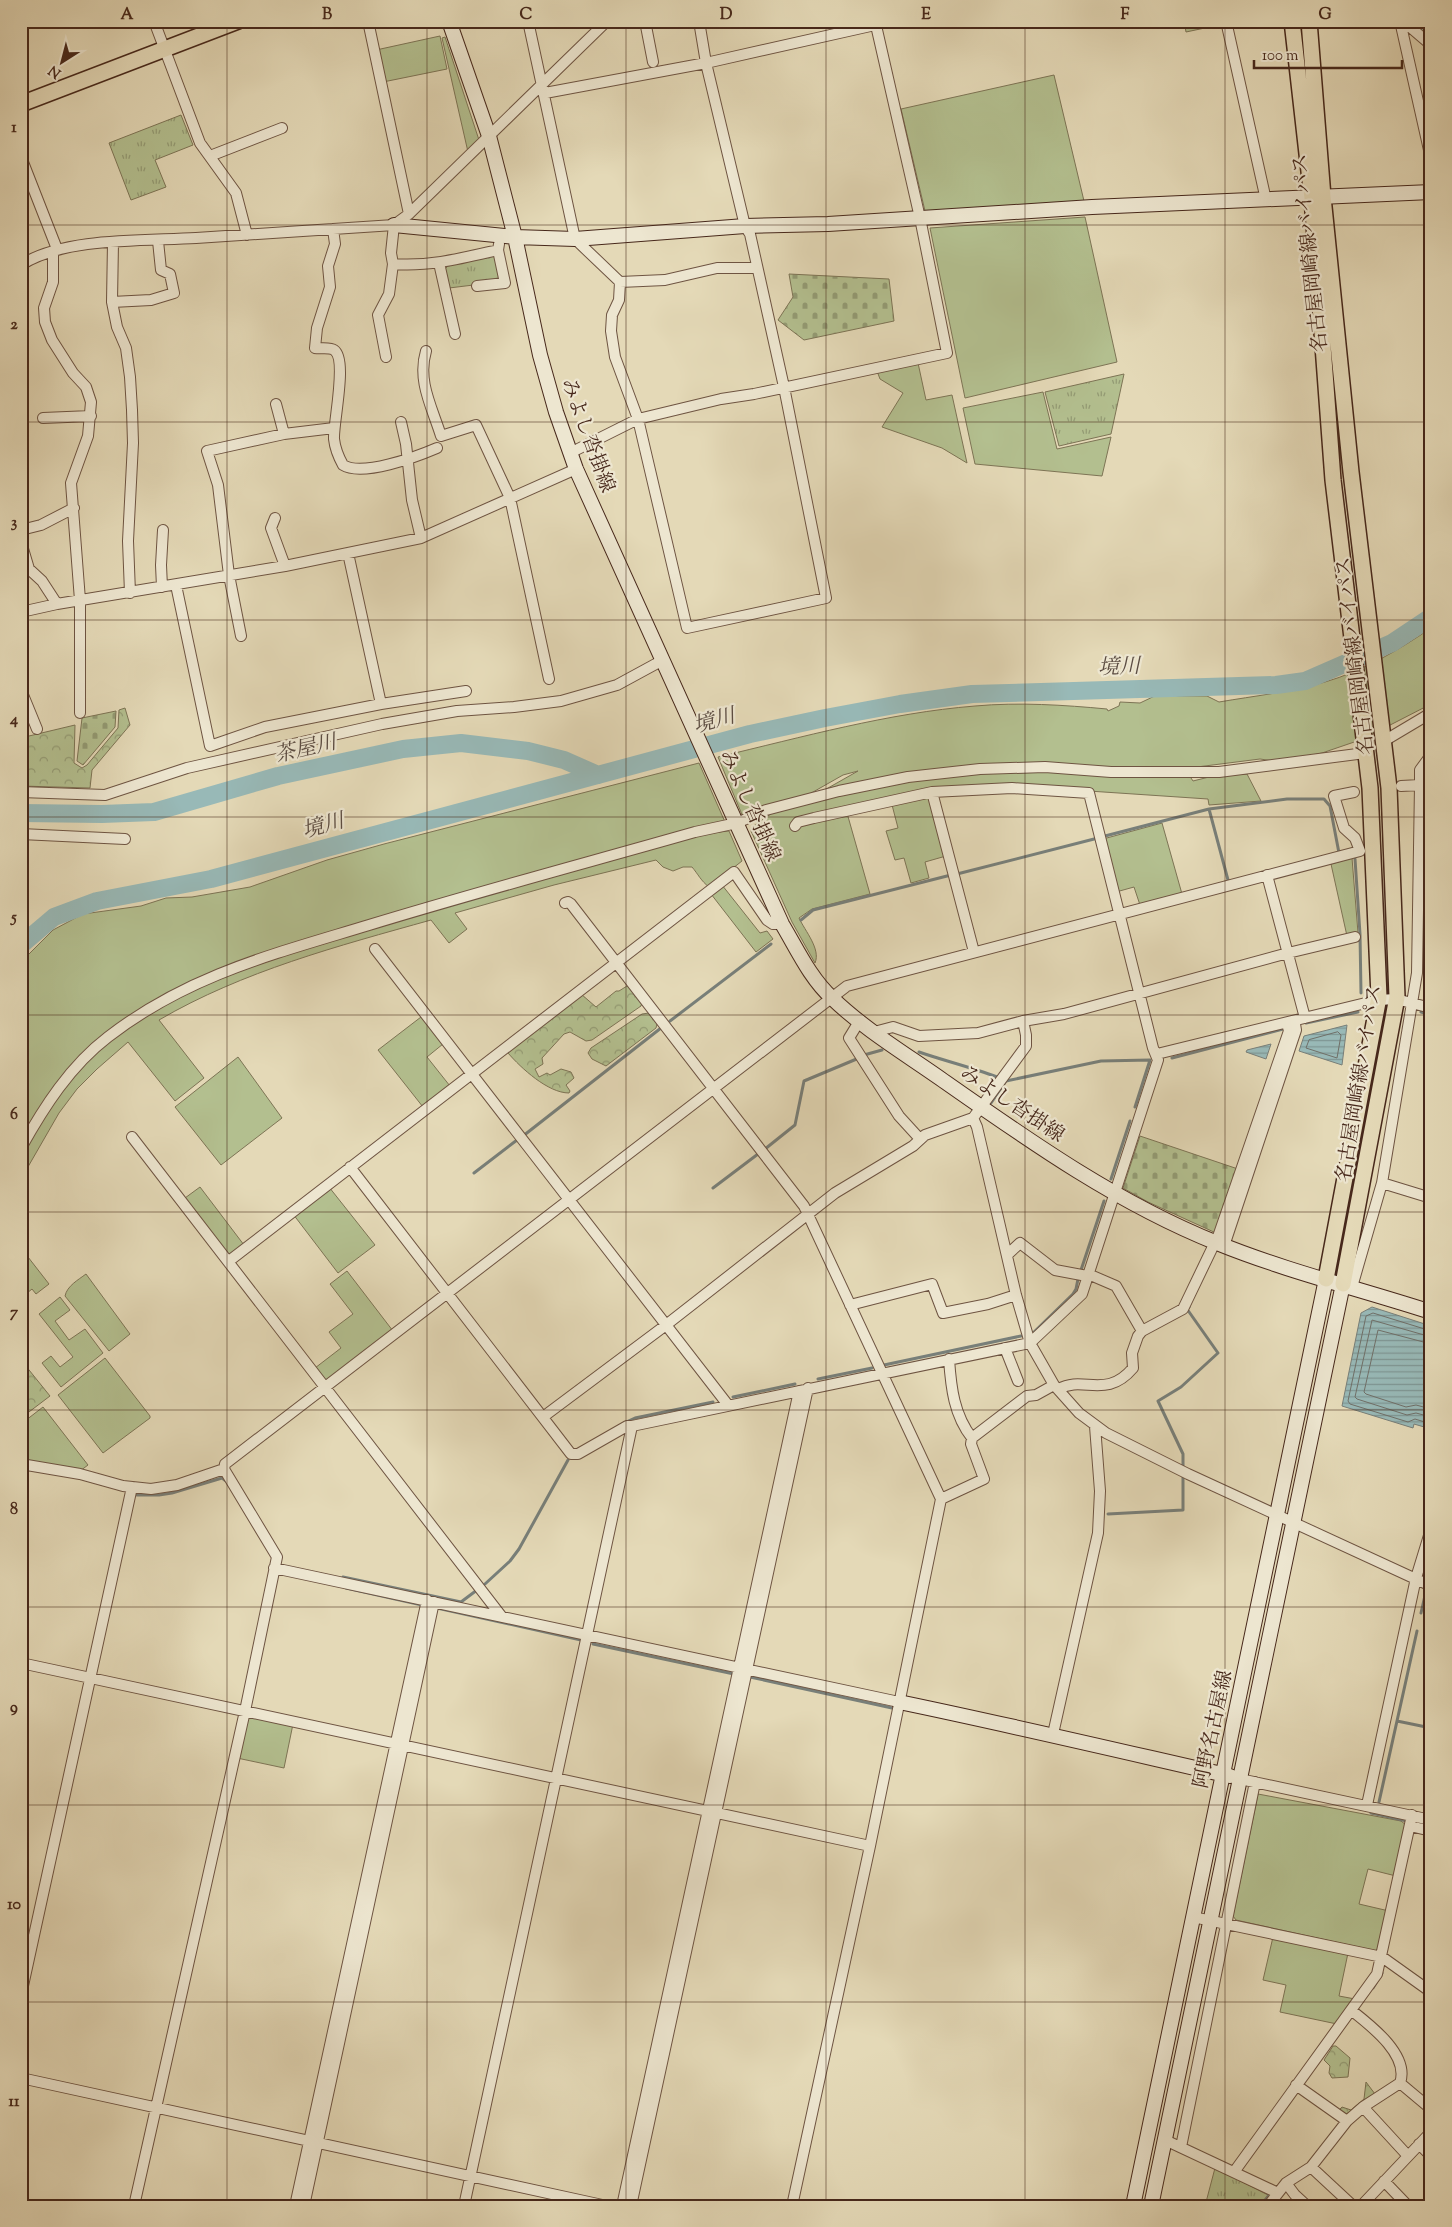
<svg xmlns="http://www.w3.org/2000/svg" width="1452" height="2227" font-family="'Sorts Mill Goudy','Noto Serif JP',serif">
<defs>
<pattern id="forest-crowns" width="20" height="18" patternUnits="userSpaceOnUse" patternTransform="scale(1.25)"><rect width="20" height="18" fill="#b3bf8f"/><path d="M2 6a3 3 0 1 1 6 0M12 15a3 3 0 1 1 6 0" fill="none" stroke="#939b74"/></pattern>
<pattern id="cemetery-stones" width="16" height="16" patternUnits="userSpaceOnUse" patternTransform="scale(1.25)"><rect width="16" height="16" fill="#b3bf8f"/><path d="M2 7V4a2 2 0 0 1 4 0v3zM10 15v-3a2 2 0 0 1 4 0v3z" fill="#939b74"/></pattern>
<pattern id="park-tufts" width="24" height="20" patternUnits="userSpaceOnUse" patternTransform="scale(1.25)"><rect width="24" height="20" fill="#b3bf8f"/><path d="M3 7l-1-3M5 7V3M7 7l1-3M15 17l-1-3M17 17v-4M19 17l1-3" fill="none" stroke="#939b74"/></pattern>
<pattern id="water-rules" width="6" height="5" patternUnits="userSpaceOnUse" patternTransform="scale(1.25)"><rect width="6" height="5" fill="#98b9b7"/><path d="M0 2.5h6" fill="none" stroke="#7e9694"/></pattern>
</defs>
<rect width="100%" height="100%" fill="#e4d9b7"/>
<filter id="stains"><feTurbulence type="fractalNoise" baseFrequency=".004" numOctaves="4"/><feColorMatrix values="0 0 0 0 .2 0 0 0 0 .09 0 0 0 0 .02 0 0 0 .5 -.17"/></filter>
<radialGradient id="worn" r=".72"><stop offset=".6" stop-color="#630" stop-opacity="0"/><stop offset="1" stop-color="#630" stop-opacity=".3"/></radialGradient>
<path fill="#b3bf8f" stroke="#7d7455" d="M1184,21H1218L1219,25L1186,32Z
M440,36L447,69L383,82L376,50Z
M445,37L479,140L468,152L442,38Z
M1054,75L1084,201L925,211L901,109Z
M1085,217L1117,362L965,398L930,228Z
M918,363L926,400L952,395L967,463L942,448L882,427L903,393L880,379L877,371Z
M1043,392L1057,449L1111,437L1102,476L975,464L963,408Z
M1431,628V704L1363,739L1322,753L1281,762L1260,759L1189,768H1109L1045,765L821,792L858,771L843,775L806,796L743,817L718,757C803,737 888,713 975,706C1019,702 1064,705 1107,709L1108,711L1119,706L1120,702L1140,703L1161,693L1178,696H1207L1219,702C1254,696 1291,692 1325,682C1363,671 1399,650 1431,628Z
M699,763L725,822L202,977L181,986L141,1008L82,1055L65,1072L21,1142V962L53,930L83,914L141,906L166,898L192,897L250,887L327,860L384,844Z
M1003,770L1111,775H1189L1193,781L1213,776L1247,774L1261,801L1209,805L1208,799L1014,786H981L931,790L874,801L796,821L794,824L796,829L800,824L847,813L870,894L812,909L799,918C805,931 821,949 815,963L792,922L751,831L752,827L778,809L875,786L983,771Z
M931,797L946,856L925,862L929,878L911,883L904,858L895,860L886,831L898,828L891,801Z
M1162,823L1182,894L1140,905L1134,887L1116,892L1103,839Z
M729,831L742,861L709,887C701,881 698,874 692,867H683L673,871L663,867L656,860L554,885L455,913L467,929L449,943L431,920C338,946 243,971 159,1020L204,1078L175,1101L128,1042L97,1069L77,1089L59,1113L21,1179V1152L47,1109L78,1069L129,1024L182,992L265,958L692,835Z
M1352,858L1358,933L1347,936L1331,864Z
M722,885L760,933L767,931L773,939L756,952L711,894Z
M421,1017L443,1044L427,1057L450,1086L423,1107L378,1050Z
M238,1057L282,1118L221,1165L175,1107Z
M200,1187L244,1245L228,1255L185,1198Z
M329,1187L375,1245L338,1273L293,1214Z
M21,1248L49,1284L36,1294L32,1289L21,1298Z
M347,1271L393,1331L328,1380H324L315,1368L341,1348L329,1332L353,1314L330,1284Z
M86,1274L130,1334L109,1351L65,1296C67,1286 78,1280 86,1274Z
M60,1297L70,1310L55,1321L69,1340L85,1329L103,1353L61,1387L42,1363L51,1356L60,1367L73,1357L39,1314Z
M105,1358L150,1416V1418L103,1453L58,1395Z
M43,1407L88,1465L80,1471L21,1460V1424Z
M248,1716L293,1724L284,1768L237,1758Z
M1258,1794L1401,1821L1406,1825L1396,1876L1368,1869L1359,1904L1389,1911L1380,1952L1236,1920L1233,1916Z
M1273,1937L1348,1953L1339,1996L1355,1999L1337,2024L1280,2012L1286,1985L1263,1980Z"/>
<path fill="url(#forest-crowns)" stroke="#7d7455" d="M125,708L130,725L92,770L90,788L21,786V731L29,736L75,725L74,763L82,768L87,765L118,728L119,710Z
M627,986H629L642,1003L641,1006L592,1040L586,1041L570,1032L564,1034L542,1058L543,1064L535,1069L539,1077L547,1073L550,1075L561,1069L571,1072L574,1078L566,1085L570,1091L569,1093C548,1093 521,1068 508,1053V1050L581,994L596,1007L616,991H619Z
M649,1013L657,1024L656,1028L606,1066L592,1059L588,1053L591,1048L642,1014Z
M21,1360L50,1396L21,1418Z
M1333,2046H1336L1350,2058L1348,2077L1332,2078L1329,2073L1330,2066L1324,2060Z
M1366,2082L1375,2094L1351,2112L1345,2114L1339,2110L1342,2107L1351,2110L1364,2099Z"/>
<path fill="url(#cemetery-stones)" stroke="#7d7455" d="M789,274L889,279L894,321L804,340L778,320L793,297Z
M116,711L115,727L83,765L77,761L82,718Z
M1140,1136L1238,1169L1216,1233L1148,1202L1123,1188Z"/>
<path fill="url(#park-tufts)" stroke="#7d7455" d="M181,115L193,145L155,160L166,187L131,200L109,143Z
M493,255L497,258L501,277L498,282L449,288L444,270L448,266Z
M1124,374L1111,434L1059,446L1045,392Z
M1215,2168L1268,2195L1259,2206H1205Z"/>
<path fill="url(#water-rules)" stroke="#787f79" d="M1347,1025L1342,1065L1299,1051L1304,1036Z
M1271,1044L1266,1059L1246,1052L1247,1050Z
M1372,1307L1431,1326V1429L1414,1424L1413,1428L1342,1406L1361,1313Z"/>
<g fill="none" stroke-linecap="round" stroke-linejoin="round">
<path stroke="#707069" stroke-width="1" d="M1338,1032L1341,1035L1337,1058L1306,1048L1309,1040Z
M1431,1331L1373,1313L1366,1316L1348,1401L1350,1404L1408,1422L1415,1419L1431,1424
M1431,1337L1372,1320L1355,1397L1357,1399L1407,1415L1416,1413L1431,1417
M1431,1344L1378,1330L1364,1392L1366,1394L1406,1407L1416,1405L1431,1409"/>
<path stroke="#787f79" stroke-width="3" d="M1431,766L1428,771L1431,813
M1209,809L1228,880
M1105,836L1209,809L1287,799H1324L1330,806L1339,853L1342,852
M1355,859L1360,934L1361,993
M957,874L1098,838
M801,920L813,910L951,875
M1421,1012L1431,1015
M670,1021L771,944
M1306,1023L1358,1012
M919,1052C945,1061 971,1067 997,1077
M864,1055L882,1050
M1172,1058L1283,1029
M991,1103L1006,1081L1101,1061L1150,1060L1135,1107
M523,1136L661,1028
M765,1149L795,1125L804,1081L859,1058
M474,1173L517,1140
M1111,1179L1130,1121
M713,1188L758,1154
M1081,1270L1104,1201
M1032,1334L1073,1294L1076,1289L1078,1279
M884,1365L1021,1336
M818,1379L872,1368
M733,1397L795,1384
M624,1423L635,1418L713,1402
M1183,1467V1454L1158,1401L1181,1387L1218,1353L1187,1309L1189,1307
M137,1495H159L172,1493L222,1478L226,1481
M1108,1514L1183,1510V1477
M1428,1572L1431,1563
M343,1577L461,1602L477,1590
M485,1584L510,1561L519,1549L568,1460
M346,1588L422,1605
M437,1608L581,1640
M1421,1613L1426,1591
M593,1644L734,1674
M750,1677L892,1708
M1397,1721L1431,1728
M1379,1802L1417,1631
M1371,1813L1407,1821
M1373,1988L1382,1973
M1261,2206L1270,2194L1267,2193"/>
<path stroke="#98b9b7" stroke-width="18" d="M1416,21L1431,34
M21,813L102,814L154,812L278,776L403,749L461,743L528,751L564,760L598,775
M21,945L54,917L97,901L211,879L750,734L825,718L900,704L972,694L1276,685L1305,681L1392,643L1431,617"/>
<g stroke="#6e5442" stroke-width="12">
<path id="street" d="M154,21L200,143L236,193L247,235
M368,21L409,214
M528,21L575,239L620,282L619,300L612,315L611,331L615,357L638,419L687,628L826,598L784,387L750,234L745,226L706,63L699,21
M645,21L653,62
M1226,21L1266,200
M1400,21L1431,159
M1403,21L1431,45
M545,93L706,63L875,25
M210,156L282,128
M21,157L57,249
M333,229L335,244L328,266L330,287L317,328L315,348C320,349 330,347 334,350C348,359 333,423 334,439C335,448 338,456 343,465C362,477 416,457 437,448
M113,242L112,302L117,327L126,348L130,377L132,410L133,443L128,541L130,593
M53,251V282L44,308L45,322L52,340L73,373L86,387L91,402L88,436L71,483L80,600V713
M439,263L455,334
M393,264C429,267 463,258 498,250
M21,265C64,237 145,241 196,238C262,234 328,229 394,225L409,214L607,21
M620,282L665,280L717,268H757
M477,286L505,283L498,250L499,244
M112,302L151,300L174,293L170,274L161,270L158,241
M426,351C417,381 432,407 441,436L476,425L510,498L549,679
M386,357L378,315L389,294L393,264L391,253L394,225
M276,404L284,434
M43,418L91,416
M401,422L406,444L412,500L421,538
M570,453L638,419L721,399L754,394L947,353L920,218L875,21
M275,518L271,528L285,566
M21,530L41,525L74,508
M21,542L29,569L42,581L57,604
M348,553L381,704
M176,585L210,746L265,727L381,704L466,691
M162,587L161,565L163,530
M21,612L57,604L285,566L421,538L576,469
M241,636L229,575L218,485L207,451L284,434L334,428
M21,690L37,729
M1384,741L1431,713
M1401,786L1420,785V770L1431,755
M21,792L105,795L187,768L382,724L457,711L514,707L561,701L617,685L663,660
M932,792L974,952
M21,834L125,839
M1419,849H1431
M1267,875L1305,1018
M565,903L568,902L571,904L804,1206L941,1499L870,1846L792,2206
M375,949L728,1405
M860,1020L849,1038L899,1116L920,1139
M874,1032L893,1027L919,1036L978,1033L1023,1021L1064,1014L1288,953L1355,937
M1157,1054L1378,1000L1396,999L1431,1008
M973,1118L977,1127L1016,1295L1030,1343L1054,1385L1079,1413L1106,1433L1188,1474L1431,1586
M132,1137L502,1617
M21,1148C44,1107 70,1066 108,1037C188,975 274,954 369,925C477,892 586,863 695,832L737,823L766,810L839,791L908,777L980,769L1045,767L1111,772H1219L1365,753
M350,1167L571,1454H578L627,1426H632
M1382,1183L1431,1198
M1224,1246L1296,1030L1295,1024
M1007,1255L1020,1243L1055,1270L1087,1276
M229,1261L734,872L767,920L773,924H782
M1088,1274L1116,1286L1142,1331
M1352,1287L1382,1183L1417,973L1420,785
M850,1305L932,1284L943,1313L988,1304L1016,1295
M1005,1348L1018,1381
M949,1359C951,1388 954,1415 972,1438
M1059,1389C1083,1375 1106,1400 1133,1368L1132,1353L1138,1336L1142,1331L1183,1309L1219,1234L1289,1031L1287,1023
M543,1417L666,1325L835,1193L913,1146L925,1135L973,1118L1026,1046V1035L1023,1021
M21,1464L80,1474L123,1486L151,1489L177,1485L224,1469
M224,1469L225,1464L847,986L1360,851L1355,838L1344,828L1334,796L1354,792
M941,1499L984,1479L971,1444L972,1438L1027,1396L1036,1395L1054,1385
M274,1568L899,1702
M21,1663L870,1846
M1053,1734L1098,1533L1100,1491L1095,1426
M1240,1779L1431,1820
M1367,1805L1416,1578L1431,1529
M1410,1826L1431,1831
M1193,1917L1382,1957L1431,1992
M21,1995L132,1487
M1351,2010C1370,2025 1410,2055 1400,2083
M21,2078L607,2206
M1296,2085L1347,2121
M1363,2107L1408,2156
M1165,2140L1278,2193
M1419,2144L1431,2156
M1181,2147L1255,1782
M1311,2167L1353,2206
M1234,2172L1377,1974L1412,1815
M1384,2181L1408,2206
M1286,2183L1295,2195L1307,2206
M134,2206L245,1711L277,1557L224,1469
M295,2206L427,1600
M304,2206L434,1602
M464,2206L632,1426L1030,1343L1082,1294L1158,1060L1153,1048L1089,793L1012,788L932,792L814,818L798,822L795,826
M622,2206L799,1391
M631,2206L808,1388
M1268,2206L1286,2183L1311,2167L1347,2121L1363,2107L1400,2083L1431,2109
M1361,2206L1431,2132"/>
</g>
<g stroke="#47281b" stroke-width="16">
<path id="secondary" d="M449,21L489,136L515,237L540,355L556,412L576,469L782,924C797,949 810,978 832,998C864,1029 904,1053 941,1079C1028,1140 1117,1203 1217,1243C1286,1271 1360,1289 1431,1312
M394,225L515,237L575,239L745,226L828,224L1092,207L1431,192
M899,1702C1010,1725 1120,1751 1230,1776
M1133,2206L1326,1279
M1151,2206L1343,1284"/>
</g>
<g stroke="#47281b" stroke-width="18">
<path id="primary" d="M1292,21L1312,198L1333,480L1370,788L1379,997L1326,1279
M1309,21L1323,197L1351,472L1389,788L1397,997L1343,1284
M21,104L238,21"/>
</g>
<use href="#street" stroke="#ede6d0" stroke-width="10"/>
<use href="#secondary" stroke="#ede6d0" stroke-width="14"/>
<use href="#primary" stroke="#e4d9b7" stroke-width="15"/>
</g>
<path fill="none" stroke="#47281b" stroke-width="1" stroke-opacity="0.55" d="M227,21V2206M427,21V2206M626,21V2206M826,21V2206M1025,21V2206M1225,21V2206M21,225H1431M21,422H1431M21,620H1431M21,817H1431M21,1015H1431M21,1212H1431M21,1410H1431M21,1607H1431M21,1805H1431M21,2002H1431"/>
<g text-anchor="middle" stroke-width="4.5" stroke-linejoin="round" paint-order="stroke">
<g font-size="20" fill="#47281b" stroke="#ede6d0">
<text transform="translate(1309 253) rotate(-96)" y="7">名古屋岡崎線バイパス</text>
<text transform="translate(589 435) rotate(70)" y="7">みよし沓掛線</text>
<text transform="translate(1354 656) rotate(-97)" y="7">名古屋岡崎線バイパス</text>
<text transform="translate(751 805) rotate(66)" y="7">みよし沓掛線</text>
<text transform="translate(1358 1083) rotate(-81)" y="7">名古屋岡崎線バイパス</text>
<text transform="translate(1013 1103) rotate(34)" y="7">みよし沓掛線</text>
<text transform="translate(1212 1729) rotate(-78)" y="7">阿野名古屋線</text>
</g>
<g font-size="21" font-style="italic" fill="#5b4c42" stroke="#ede6d0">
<text transform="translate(1119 666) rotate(-2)" y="7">境川</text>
<text transform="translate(714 720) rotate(-15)" y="7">境川</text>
<text transform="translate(305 748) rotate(-13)" y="7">茶屋川</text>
<text transform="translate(323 825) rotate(-15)" y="7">境川</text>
</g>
</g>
<rect width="1452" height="2227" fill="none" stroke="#e4d9b7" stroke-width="55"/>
<g transform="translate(62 62) rotate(216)" stroke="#ede6d0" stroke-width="4" paint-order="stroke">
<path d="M0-4L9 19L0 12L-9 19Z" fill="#47281b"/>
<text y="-8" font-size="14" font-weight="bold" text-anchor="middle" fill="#47281b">N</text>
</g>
<path d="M1254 60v8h148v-8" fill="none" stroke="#47281b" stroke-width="2.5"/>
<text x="1262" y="60" font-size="15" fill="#47281b" stroke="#ede6d0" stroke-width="4" paint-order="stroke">100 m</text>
<rect x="28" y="28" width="1396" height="2172" fill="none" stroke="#47281b" stroke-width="2"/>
<g font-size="16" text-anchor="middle" font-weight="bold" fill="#47281b">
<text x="127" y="19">A</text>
<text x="327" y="19">B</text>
<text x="526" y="19">C</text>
<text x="726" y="19">D</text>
<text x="926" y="19">E</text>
<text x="1125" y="19">F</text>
<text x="1325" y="19">G</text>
<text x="14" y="132">1</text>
<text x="14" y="329">2</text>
<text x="14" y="527">3</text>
<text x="14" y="724">4</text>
<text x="14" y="922">5</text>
<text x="14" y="1119">6</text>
<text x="14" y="1317">7</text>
<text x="14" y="1514">8</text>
<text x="14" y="1712">9</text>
<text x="14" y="1909">10</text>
<text x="14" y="2106">11</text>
</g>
<rect width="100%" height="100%" filter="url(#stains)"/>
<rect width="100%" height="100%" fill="url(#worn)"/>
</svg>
